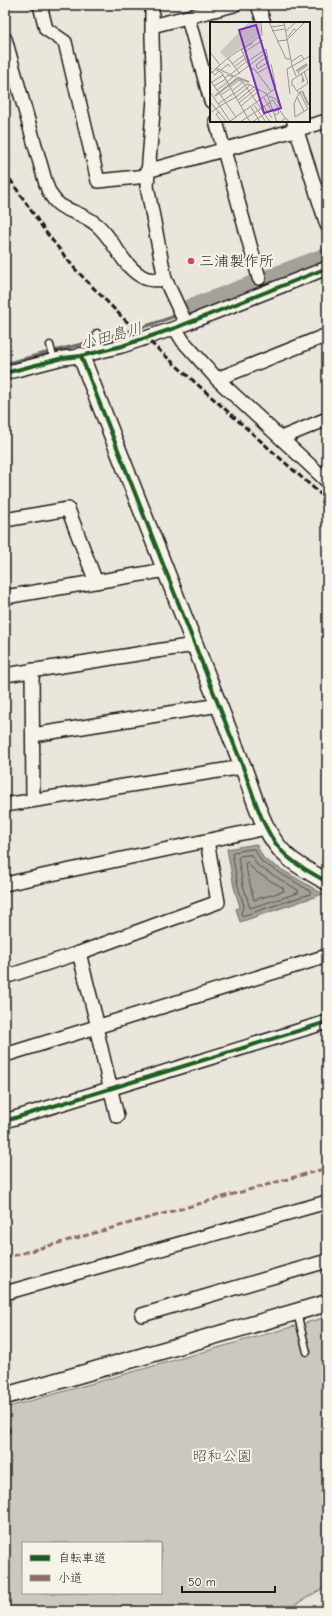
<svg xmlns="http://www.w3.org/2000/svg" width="332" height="1616" font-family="'Comic Neue','Klee One',sans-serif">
<rect width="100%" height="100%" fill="#eae6dc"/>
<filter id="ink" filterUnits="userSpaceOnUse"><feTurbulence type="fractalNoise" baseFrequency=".025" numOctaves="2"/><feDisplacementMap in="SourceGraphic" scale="8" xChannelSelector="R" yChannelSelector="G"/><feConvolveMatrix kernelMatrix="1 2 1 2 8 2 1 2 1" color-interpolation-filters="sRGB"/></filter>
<g filter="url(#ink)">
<path fill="#dad7ce" d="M5,6L28,95L5,98Z
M5,146L12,163L5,165Z"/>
<path fill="#ccc8c0" stroke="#74726e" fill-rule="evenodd" d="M327,1317V1586L284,1611H5V1408ZM23,1543H161V1593H23Z"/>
<path fill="#a3a19a" stroke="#6d6c68" d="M256,844L264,859L323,894L240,922L236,909L240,907L234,887L227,849Z"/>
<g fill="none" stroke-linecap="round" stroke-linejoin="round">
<path stroke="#52514e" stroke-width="1" d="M254,849L262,862L310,891V894L242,916L241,912L244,906L238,886L232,853L234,852Z
M251,855L258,866L298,890V893L250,908L243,885L238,858L240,856Z
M247,862L256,872L283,888L284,891L254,900L245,864Z"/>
<path stroke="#6d6c68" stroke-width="3.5" d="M5,364C66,347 129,335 188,311"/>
<path stroke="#a3a19a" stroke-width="22" d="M188,311L327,258"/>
<g stroke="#1c1c1c" stroke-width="9">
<path id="service" d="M97,333L102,351
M50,345L54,360
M297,1313L307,1352
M5,1430H6"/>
</g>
<g stroke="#1c1c1c" stroke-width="16">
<path id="minor" d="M40,5L46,29L65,42L98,181L147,176
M152,5V38L154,99L147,186L165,279L186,324
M258,5L264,23
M188,18L211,101
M152,26L234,5
M5,39L46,184C56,215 76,207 97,225C114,239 121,264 141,276C149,281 157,280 165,279
M216,121L259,278
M294,122L327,225
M147,171L327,121
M175,328L183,341L217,379L327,481
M5,373L63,358L81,356L122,346L175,328L327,268
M217,379L327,335
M281,438L327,419
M5,520L68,509L96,582
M5,597L166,570
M32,670L33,800
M5,675L194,645
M33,735L219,705
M5,805L243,767
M5,884L266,828
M79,953L98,1027
M5,977L79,953L218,902L207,841
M96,1027L117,1116
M5,1055L327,956
M5,1121L327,1022
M5,1293L327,1202
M142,1315L327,1261"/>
</g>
<g stroke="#1c1c1c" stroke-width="19">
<path id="tertiary" d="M81,356L243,767C254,796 264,837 288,857C299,867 314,874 327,882
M5,1396L327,1303"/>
</g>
<use href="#service" stroke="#f7f3e8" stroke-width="6"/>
<use href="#minor" stroke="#f7f3e8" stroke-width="13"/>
<use href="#tertiary" stroke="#f7f3e8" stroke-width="16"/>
<path stroke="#1c1c1c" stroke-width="3" stroke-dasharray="6 3" stroke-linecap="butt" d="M5,172L45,231L75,269L124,319L327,500"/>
<path stroke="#8d6e63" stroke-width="3" stroke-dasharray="6 3" stroke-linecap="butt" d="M5,1258L327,1168"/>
<g stroke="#f7f3e8" stroke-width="6">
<path id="cycleway" d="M81,356L243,767C254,796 264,837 288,857C299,867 314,874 327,882
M5,373L63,358L81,356L122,346L175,328L327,268
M5,1121L327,1022"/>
</g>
<use href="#cycleway" stroke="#1b5e20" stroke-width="4"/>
</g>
</g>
<circle fill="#d1495b" stroke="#f7f3e8" stroke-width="1.5" cx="191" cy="261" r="4"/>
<g text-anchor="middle" stroke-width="4" stroke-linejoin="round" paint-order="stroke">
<g font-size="15" fill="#1c1c1c" stroke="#f7f3e8" text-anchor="start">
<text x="199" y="266">三浦製作所</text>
</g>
<g font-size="15" fill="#51504d" stroke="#f7f3e8">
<text x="222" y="1461">昭和公園</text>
</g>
<g font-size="16" font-style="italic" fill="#52514e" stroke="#f7f3e8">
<text transform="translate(111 335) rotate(-15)" y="6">小田島川</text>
</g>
</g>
<g transform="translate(210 22)">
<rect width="100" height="100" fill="#eae6dc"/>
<path d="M39,0H50L51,12L16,36L10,30Z" fill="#ccc8c0"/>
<path fill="none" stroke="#a3a19a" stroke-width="2" d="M86,49L97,42M92,69L98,82L100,81M5,74L28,56L39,60"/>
<path fill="none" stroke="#98958f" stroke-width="1" d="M59,0L76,37H80M74,0L82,44L86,54M61,5L75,3M62,9L75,7M76,9L86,0M78,15L84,7L86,8M68,19L77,18L95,0M31,27L39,45L45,48L61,69M31,28L43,21M0,30L10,43M33,31L53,18M18,36L30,52M37,40L56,27L59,43M81,40L91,33L94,37M22,42L34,33M24,45L36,36M2,46L0,48L5,53L9,49M6,46L26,55M47,46L46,43L58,34M5,47L12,51L40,100M47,47L59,40M11,48L18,42L20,45M47,51L60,44M91,51L94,59L92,60L93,56M0,52L18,36L52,13L51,0M21,52L37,39M89,52L88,50L98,43M25,54L57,30M15,56L18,53L23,55L17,60M0,58L16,81M2,60L13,53M83,63L86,68L89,71H90L98,87L85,95L84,82L87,75L89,72L90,71L91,69M4,64L16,57M82,64V58L100,46M20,65L29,58L33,60L60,100M37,66L40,63L57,72M7,68L18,60M22,69L33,60M87,69L98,61L94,49M0,70L20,99M24,72L37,62L40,63M57,72L67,100M80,72L77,47L100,34M11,73L21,66M59,74L66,77L72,87M26,75L37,66M87,75L94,89M54,76L61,88M28,78L44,65M50,79L62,96M61,79L63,78L75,96M0,80L17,100M16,81L26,95M29,81L47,66M8,82L24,71M44,83L56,100M10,84L26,75M31,84L50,68M41,85L50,100M10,90L6,92L12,100M64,90L68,88L69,91L65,93M0,91L10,84M19,100L66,66L61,42M30,100L61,80M42,100L63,87M70,100L76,96L79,100"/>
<path fill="#7b2cbf" fill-opacity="0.15" stroke="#7b2cbf" stroke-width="2" d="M46,3L71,86L54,91L29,8Z"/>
<rect width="100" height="100" fill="none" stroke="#1c1c1c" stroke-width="2"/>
</g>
<rect width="332" height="1616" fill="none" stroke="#f7f3e8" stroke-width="20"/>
<rect x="10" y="10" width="312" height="1596" fill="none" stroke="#1c1c1c" stroke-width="1.5" filter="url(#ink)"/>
<rect x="22" y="1542" width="140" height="52" fill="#f7f3e8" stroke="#9f9d96"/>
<rect x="30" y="1555" width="20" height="6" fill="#1b5e20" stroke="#9f9d96"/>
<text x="58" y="1562" font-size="12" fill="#1c1c1c">自転車道</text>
<rect x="30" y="1575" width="20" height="6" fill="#8d6e63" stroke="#9f9d96"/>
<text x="58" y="1582" font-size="12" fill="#1c1c1c">小道</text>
<path d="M182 1586v6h93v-6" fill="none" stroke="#1c1c1c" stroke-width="2"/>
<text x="188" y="1586" font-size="12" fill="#1c1c1c" stroke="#f7f3e8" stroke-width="3" paint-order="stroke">50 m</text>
</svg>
